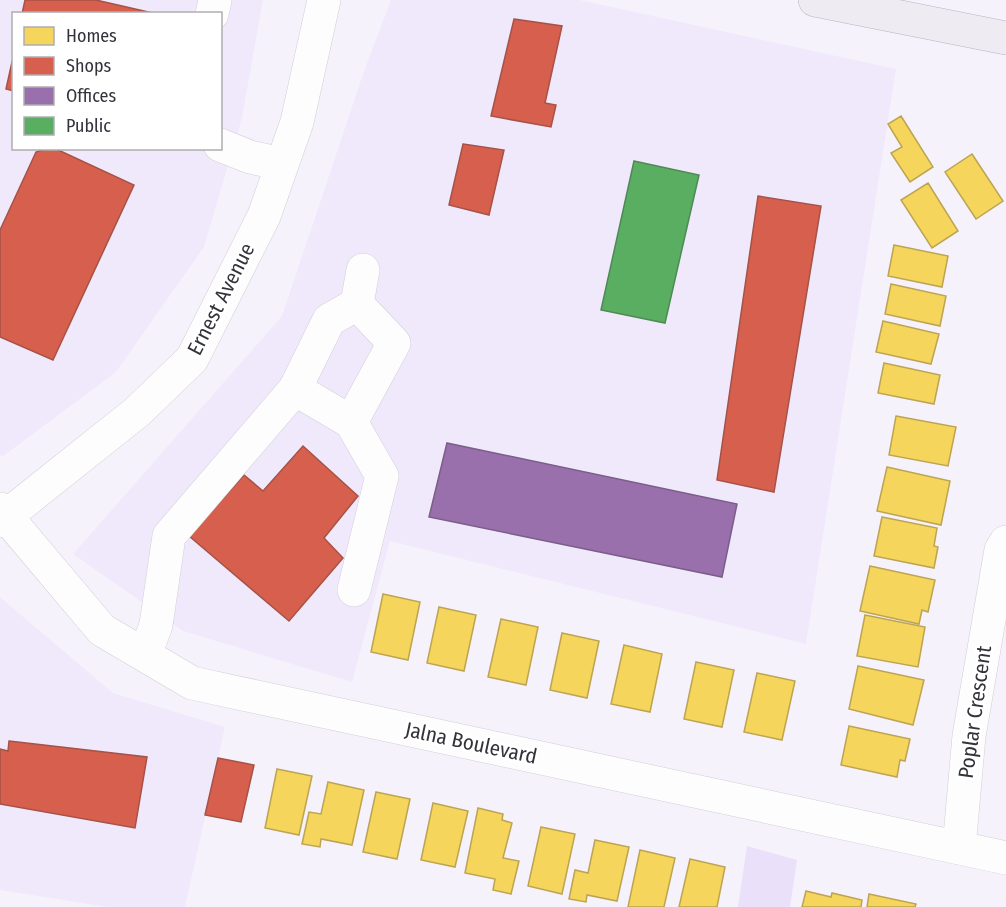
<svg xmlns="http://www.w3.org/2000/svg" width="1006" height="907" font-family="'Fira Sans Condensed',sans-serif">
<rect width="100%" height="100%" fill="#f6f2fb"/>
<path fill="#f0e9fc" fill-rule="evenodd" d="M0,0H263L242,118L204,247L116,372L2,457L0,454ZM14,14H220V148H14Z
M391,0H580L896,69L806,644L390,541L352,682L183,631L73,554L282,316L363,74Z
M0,597L113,693L225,727L185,907H107L0,890Z"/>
<path fill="#eae0fa" d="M747,846L797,860L790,907H738Z"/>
<path fill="#f6d55c" stroke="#bca452" stroke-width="1.5" d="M901,116L933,167L910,182L891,153L902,147L888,124Z
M972,154L1003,201L976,219L945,172Z
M928,183L958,231L932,248L901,200Z
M894,245L948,256L942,287L888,276Z
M891,284L946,296L940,326L885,314Z
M883,321L939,334L931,364L876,352Z
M884,363L940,375L934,404L878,393Z
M896,416L956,427L948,466L889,455Z
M887,467L950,481L941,525L877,511Z
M882,517L937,528L934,546L938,547L934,568L874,556Z
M870,566L935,580L928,612L922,610L919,624L860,611Z
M383,594L420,602L408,660L371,652Z
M439,607L476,615L464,671L427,663Z
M865,615L925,627L918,667L857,656Z
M501,619L538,627L526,685L488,677Z
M562,633L599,641L587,698L550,690Z
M624,645L662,654L650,712L611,704Z
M696,662L734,670L722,727L684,719Z
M858,666L924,680L913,725L849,709Z
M757,673L795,681L782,740L744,732Z
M849,726L910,739L905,761L900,760L897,777L841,765Z
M277,769L312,776L299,835L265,828Z
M328,782L364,790L352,845L321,839L320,847L302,844L309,812L321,814Z
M376,792L410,799L397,859L363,852Z
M433,803L468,811L455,867L421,860Z
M478,808L503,814L502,820L512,823L503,858L519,861L511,894L493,890L495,879L465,873Z
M541,827L575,834L562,894L528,886Z
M595,840L629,847L617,901L587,895L586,902L569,899L575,870L588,873Z
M640,850L675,858L664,907H628Z
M690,859L725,867L717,907H679Z
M806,891L831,897L832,893L862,900L861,907H802Z
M869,894L916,904L915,907H867Z"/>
<path fill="#d6604d" stroke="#a65247" stroke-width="1.5" d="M25,0H96L157,14H22Z
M514,19L562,26L545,103L556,105L551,127L491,116Z
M14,53V91L6,89Z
M463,144L504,150L489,215L449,205Z
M48,148H54L134,185L53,360L0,337V230L36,152Z
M758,196L821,206L774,492L717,480Z
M303,446L358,496L324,538L343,558L289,621L189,536L244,475L263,491Z
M9,741L147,757L135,828L0,804V749L8,751Z
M218,758L254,765L241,822L205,815Z"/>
<path fill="#9970ab" stroke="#7b5d89" stroke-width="1.5" d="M447,443L737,504L722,577L429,517Z"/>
<path fill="#5aae61" stroke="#4f8955" stroke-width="1.5" d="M634,161L699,175L665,323L601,310Z"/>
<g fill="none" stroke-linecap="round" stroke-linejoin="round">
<g stroke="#d1ced6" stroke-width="34">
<path id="minor" d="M212,14L215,0
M220,145L250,157L282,164
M295,389L351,422L394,343L357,304
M351,422L382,476L354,590
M0,509L102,630L192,683L1006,858
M0,521L137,412L192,359L264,216L297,122L324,0
M145,655L156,625L169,536L295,389L329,320L357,304L363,270
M959,848L969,736L1001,550L1006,542"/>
</g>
<g stroke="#bab3c2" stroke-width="34">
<path id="major" d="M815,0L1006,38"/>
</g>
<use href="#minor" stroke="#fefdfe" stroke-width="33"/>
<use href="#major" stroke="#eeebf2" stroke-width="33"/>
</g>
<g text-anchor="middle" stroke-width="6" stroke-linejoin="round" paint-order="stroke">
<g font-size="21" fill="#35323a" stroke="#fff">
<text transform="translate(221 299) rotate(-63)" y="7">Ernest Avenue</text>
<text transform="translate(975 712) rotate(-82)" y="7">Poplar Crescent</text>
<text transform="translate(471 743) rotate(12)" y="7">Jalna Boulevard</text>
</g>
</g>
<rect x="12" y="12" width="210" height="138" fill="#ffffff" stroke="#aeadb0" stroke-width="1.5"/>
<rect x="24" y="27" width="30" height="18" fill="#f6d55c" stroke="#aeadb0" stroke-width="1.5"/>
<text x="66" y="42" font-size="18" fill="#35323a">Homes</text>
<rect x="24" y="57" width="30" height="18" fill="#d6604d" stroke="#aeadb0" stroke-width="1.5"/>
<text x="66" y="72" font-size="18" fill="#35323a">Shops</text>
<rect x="24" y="87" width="30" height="18" fill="#9970ab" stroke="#aeadb0" stroke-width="1.5"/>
<text x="66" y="102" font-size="18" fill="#35323a">Offices</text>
<rect x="24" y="117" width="30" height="18" fill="#5aae61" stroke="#aeadb0" stroke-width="1.5"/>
<text x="66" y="132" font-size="18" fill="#35323a">Public</text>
</svg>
